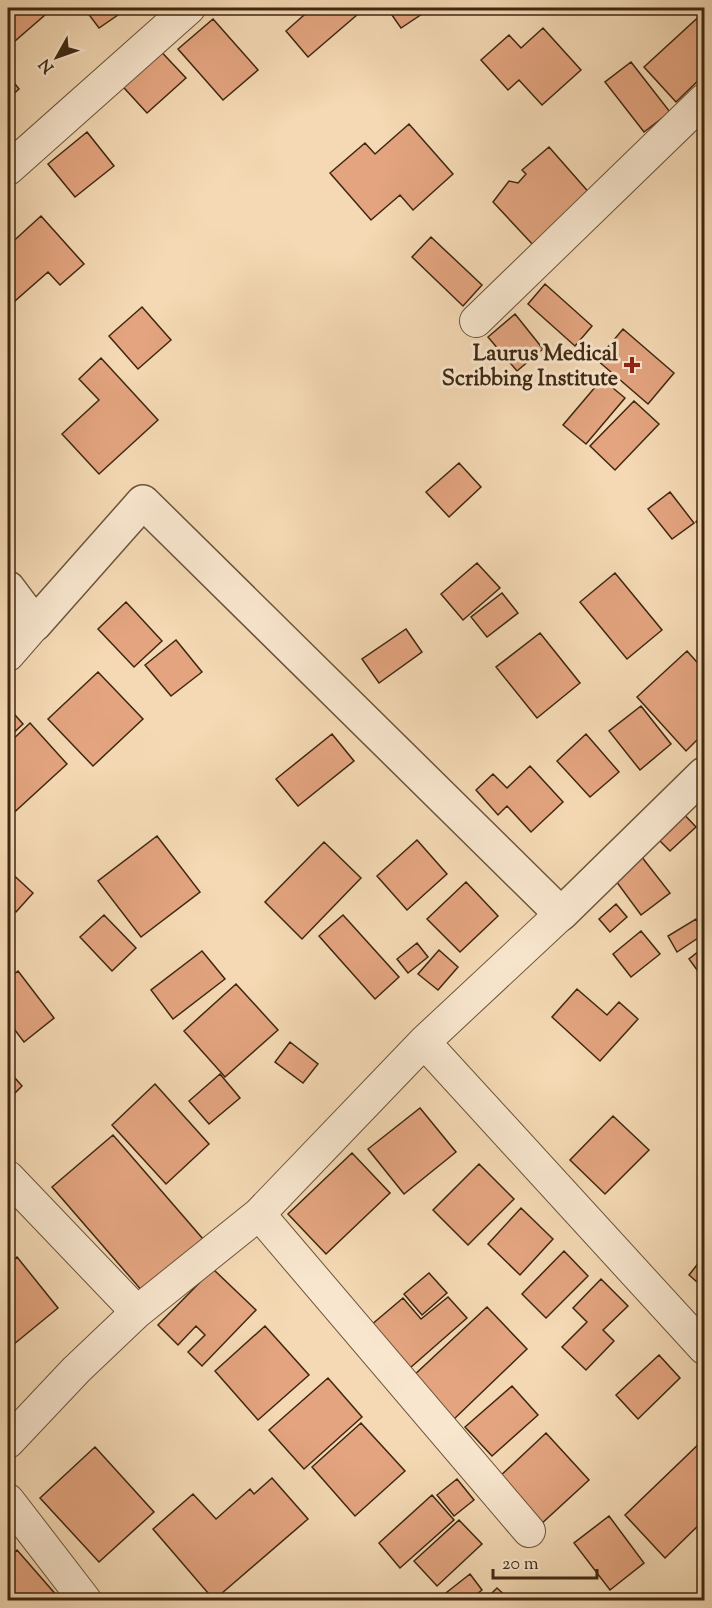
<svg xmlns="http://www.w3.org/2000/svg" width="712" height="1608" font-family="'Sorts Mill Goudy',serif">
<rect width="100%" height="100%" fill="#f4d9b4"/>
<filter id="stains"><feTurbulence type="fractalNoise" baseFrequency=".00333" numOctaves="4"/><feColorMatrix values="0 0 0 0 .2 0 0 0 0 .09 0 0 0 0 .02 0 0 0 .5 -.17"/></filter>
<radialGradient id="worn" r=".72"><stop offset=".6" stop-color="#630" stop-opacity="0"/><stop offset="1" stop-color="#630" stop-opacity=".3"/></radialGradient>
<path fill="#e3a47f" stroke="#3f2711" stroke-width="1.5" d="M8,8H53L8,47Z
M84,8H128L99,28Z
M312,8H365L308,57L286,31Z
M387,8H431L401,28Z
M704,12V75L676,102L644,67Z
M213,19L258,70L223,100L178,49Z
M543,28L581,70L542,105L519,80L508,90L481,60L509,35L521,48Z
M153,43L186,78L147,113L115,78Z
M631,62L670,112L644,132L605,82Z
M8,75L19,89L8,99Z
M409,124L453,174L413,210L400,195L371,220L330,173L365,143L375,154Z
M87,132L114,166L75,197L48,164Z
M549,147L592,196L535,247L493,202L509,181L518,183L526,174L522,170Z
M41,216L84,264L60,285L48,272L8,307V246Z
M431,237L482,285L463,306L412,257Z
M545,284L592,326L575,346L528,304Z
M142,307L171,340L138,369L109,336Z
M515,314L543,349L517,371L488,337Z
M623,329L674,373L648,404L597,360Z
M101,358L158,420L99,474L62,434L99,400L79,379Z
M602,379L625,398L586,444L563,425Z
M634,401L659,424L615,470L590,446Z
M459,463L481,487L449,517L426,492Z
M670,492L694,523L672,539L648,509Z
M704,512V529L696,522Z
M477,563L500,588L463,620L441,594Z
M615,573L662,630L627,659L580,602Z
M502,593L518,613L487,637L471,617Z
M126,602L162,641L134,667L98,629Z
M406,629L422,652L379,683L362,659Z
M540,633L580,683L537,718L496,667Z
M176,640L202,672L171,696L145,665Z
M687,651L704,670V733L686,751L637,697Z
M98,672L143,719L93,766L48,719Z
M641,706L671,744L640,770L609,731Z
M8,707L23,724L8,738Z
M30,723L67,764L8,818V744Z
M332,734L354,761L298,806L276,779Z
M586,734L619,772L590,797L557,761Z
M530,766L563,802L531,832L507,806L498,815L476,790L493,774L507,788Z
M679,809L696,827L670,851L653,834Z
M157,836L200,892L141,937L98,881Z
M417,840L447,874L407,910L377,876Z
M324,842L361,878L302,939L265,902Z
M641,856L670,893L641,915L613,877Z
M8,870L33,893L16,912L8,905Z
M466,882L498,916L460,952L427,919Z
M616,904L627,917L610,932L599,919Z
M104,915L136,948L112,971L80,937Z
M343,915L399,977L375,999L319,936Z
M696,919L704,934L677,952L668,936Z
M641,931L660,954L631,977L613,954Z
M417,943L428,957L408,973L397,959Z
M704,947V970L700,974L689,959Z
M439,950L458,967L438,990L418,974Z
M202,951L225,979L173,1019L151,990Z
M18,971L54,1018L24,1042L8,1021V979Z
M236,984L278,1030L225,1077L184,1031Z
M577,989L607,1015L619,1002L638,1019L600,1061L552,1017Z
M290,1042L318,1064L303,1083L275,1062Z
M8,1070L22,1086L8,1100Z
M220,1074L240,1098L209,1124L189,1101Z
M155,1084L209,1144L166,1184L112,1125Z
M420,1108L456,1152L404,1194L368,1149Z
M613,1116L649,1150L605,1194L570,1160Z
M113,1135L203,1239L143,1292L52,1187Z
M352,1153L390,1193L326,1254L288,1214Z
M479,1164L514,1199L468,1245L433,1210Z
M521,1208L553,1239L520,1275L488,1244Z
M564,1251L588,1276L546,1318L522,1294Z
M704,1256V1288L689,1275Z
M17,1257L58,1308L8,1349V1265Z
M213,1269L256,1310L202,1366L188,1352L205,1335L196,1326L178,1345L158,1325Z
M429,1273L447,1293L422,1315L404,1294Z
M601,1279L628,1306L603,1330L614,1341L586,1370L562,1347L587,1322L573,1308Z
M448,1297L467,1318L402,1375L364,1331L403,1298L421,1319Z
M487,1307L527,1349L452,1421L411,1378Z
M265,1326L309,1375L258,1420L215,1371Z
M659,1355L680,1378L638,1419L616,1395Z
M328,1378L362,1417L304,1469L269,1430Z
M512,1386L538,1415L492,1456L465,1427Z
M361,1423L405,1471L355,1516L312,1467Z
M546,1433L589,1480L540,1525L497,1479Z
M704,1439V1520L665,1558L625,1515Z
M95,1447L154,1512L99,1562L40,1498Z
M272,1478L308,1519L214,1600L153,1529L193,1494L216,1519L250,1489L254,1494Z
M457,1479L474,1500L454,1516L437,1495Z
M432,1495L454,1520L400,1568L379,1543Z
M609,1516L644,1563L610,1590L574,1543Z
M459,1520L482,1544L437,1586L414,1561Z
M17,1550L58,1597L54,1600H10L8,1598V1559Z
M470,1574L482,1590L470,1600H437Z
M497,1588L510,1600H485Z"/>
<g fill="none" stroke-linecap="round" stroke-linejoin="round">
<g stroke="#6c543a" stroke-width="34">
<path id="minor" d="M8,169L189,8
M476,321L704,100
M8,655L35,624
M424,1042L704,1348
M8,1177L137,1312
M259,1214L529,1531
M8,1442L76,1370L137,1312L259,1214L424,1042L561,914
M8,1500L85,1600"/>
</g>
<g stroke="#6c543a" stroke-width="36">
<path id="tertiary" d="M8,588L35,624L143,502L561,914L704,774"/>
</g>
<use href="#minor" stroke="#f8e6ce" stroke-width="32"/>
<use href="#tertiary" stroke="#f8e6ce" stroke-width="33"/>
</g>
<path fill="#8f2418" stroke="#f8e6ce" stroke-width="2" d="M629 356h6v6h6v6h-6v6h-6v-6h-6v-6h6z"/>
<g text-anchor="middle" stroke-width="6" stroke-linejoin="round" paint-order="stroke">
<g font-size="22" font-weight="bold" fill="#3f2711" stroke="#f8e6ce" text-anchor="end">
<text x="618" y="360">Laurus Medical<tspan x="618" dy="25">Scribbing Institute</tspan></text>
</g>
</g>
<rect width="712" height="1608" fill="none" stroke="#f4d9b4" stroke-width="30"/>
<rect x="9" y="9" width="694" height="1590" fill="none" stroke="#3f2711" stroke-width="3"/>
<rect x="15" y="15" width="682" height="1578" fill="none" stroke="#3f2711" stroke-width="1.5"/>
<g transform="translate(57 57) rotate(230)" stroke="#f8e6ce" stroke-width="4.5" paint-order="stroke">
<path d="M0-4.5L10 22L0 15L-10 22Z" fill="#3f2711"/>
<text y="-9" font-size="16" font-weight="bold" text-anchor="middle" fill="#3f2711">N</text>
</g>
<path d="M493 1569v9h104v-9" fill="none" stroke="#3f2711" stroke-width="3"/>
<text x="502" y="1569" font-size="18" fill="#3f2711" stroke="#f8e6ce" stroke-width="4.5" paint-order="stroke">20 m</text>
<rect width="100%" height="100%" filter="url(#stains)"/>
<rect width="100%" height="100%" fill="url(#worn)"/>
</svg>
